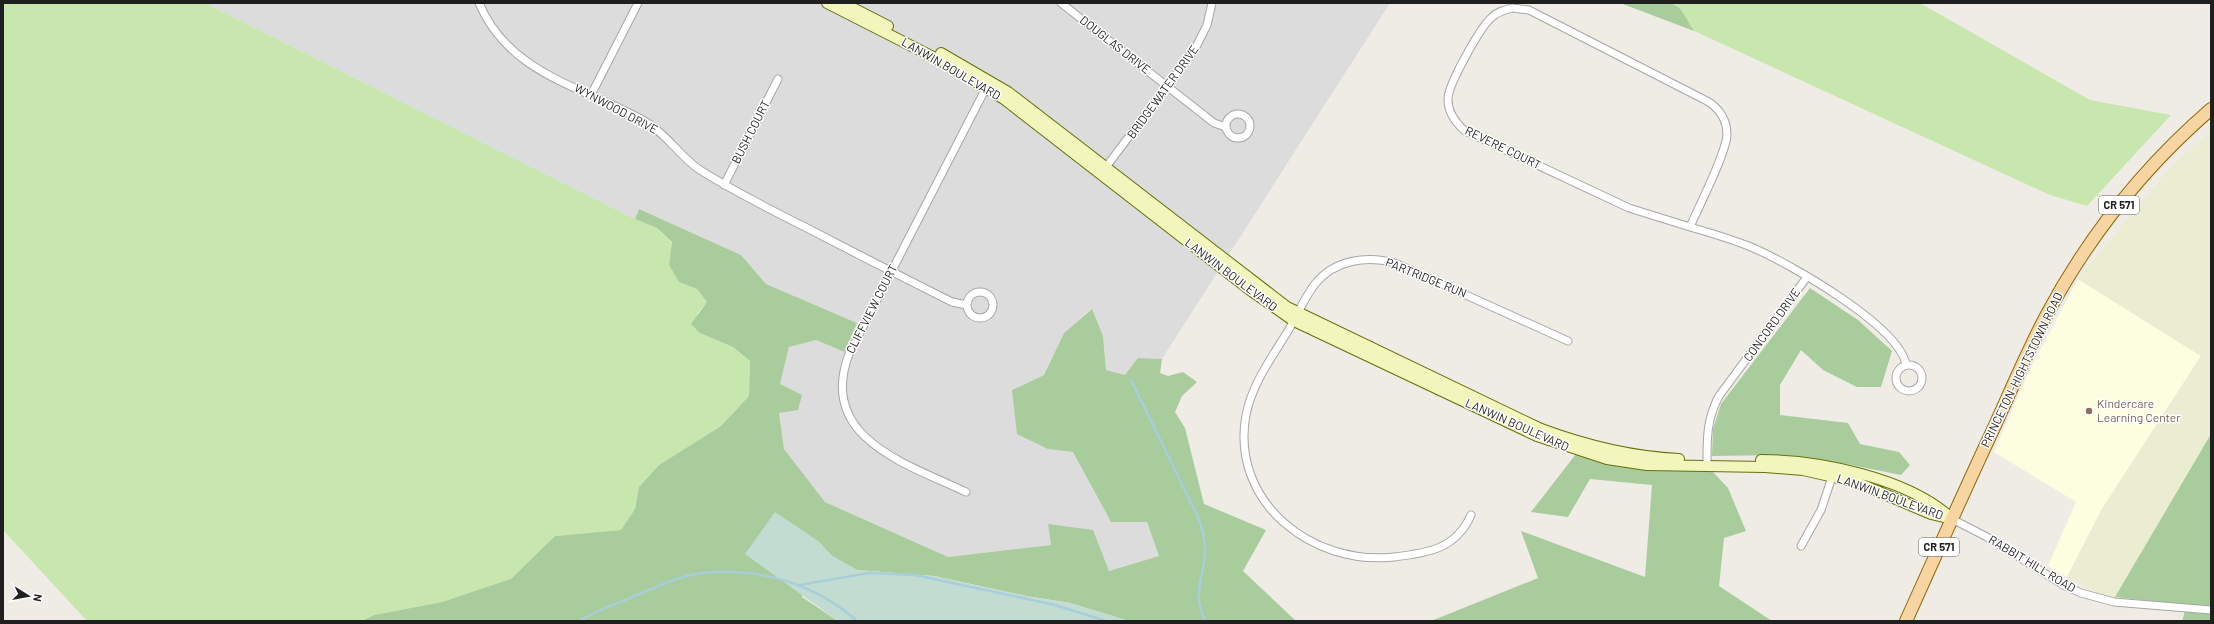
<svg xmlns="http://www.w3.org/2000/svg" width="2214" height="624" font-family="Barlow,sans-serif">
<rect width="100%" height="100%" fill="#efece5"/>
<path fill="#dddcdc" d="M205,3H1390L1162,359L1139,358L1125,375L1106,370L1103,336L1091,309L1064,333L1044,375L1012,390L1048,449L1073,452L1111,522H1147L1159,556L1109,571L1048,524L1051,545L948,557L825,502L784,449L779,413L780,384L789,347L816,340L843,352L857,323L766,284L741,255L639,209L635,219Z"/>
<path fill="#fdfde0" d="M2078,279L2201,356L2102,509L2067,577L2048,566L2076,502L1994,452L2029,371Z"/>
<path fill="#eaedd2" d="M2211,131V434L2115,597L2097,593L2067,577L2102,509L2201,356L2078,279L2170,168Z"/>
<path fill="#c8e7ae" d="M3,3H205L635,219L657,228L672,243L669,265L679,282L697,289L707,302L697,314L700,333L733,347L750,361L749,396L721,426L659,465L639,487L635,509L621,530L555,536L512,579L442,602L374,615L362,621H87L3,530Z
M1671,3H1920L2090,100L2171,115L2087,206L2050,195L1694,31L1680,8Z"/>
<path fill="#a9cc9c" d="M1620,3H1671L1680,8L1694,31Z
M639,209L741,255L766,284L857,323L844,352L816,340L789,347L780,384L802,395L798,410L779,413L784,449L825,502L948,557L1051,545L1048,524L1093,530L1109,571L1159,556L1147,522H1111L1073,452L1048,449L1017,434L1012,390L1044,375L1064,333L1092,309L1103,336L1106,370L1125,375L1138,358L1162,359L1160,373L1168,376L1183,372L1197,382L1182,396L1175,412L1185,428L1204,504L1266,530L1243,571L1296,621H1129L1070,603L1026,596L934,576L857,570L832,556L818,541L802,597L838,621H362L374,615L442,602L511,579L555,536L621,530L635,509L639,487L659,465L721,426L749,396L750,361L733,347L700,333L691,324L707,302L697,289L679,282L669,265L672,242L657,228L635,219Z
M1810,288L1858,320L1892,351L1881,387H1857L1823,370L1801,350L1780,385V415L1848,423L1860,444L1899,452L1910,465L1901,475L1846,464L1782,455L1712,456L1713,429L1721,404Z
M2211,434V621H2182L2187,605L2115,597Z
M1576,454L1642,469L1712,471L1728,488L1746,531L1724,538L1719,586L1772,621H1431L1538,578L1521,531L1645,577L1652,485L1590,479L1568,517L1531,512Z"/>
<path fill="#c3dcd1" d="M775,512L818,541L832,556L857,570L934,576L1026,596L1070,603L1129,621H838L745,554Z"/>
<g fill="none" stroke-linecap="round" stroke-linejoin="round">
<path stroke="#a8cedb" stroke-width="2.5" d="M1131,380L1197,515C1202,528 1206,540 1205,554C1203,581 1192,592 1205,621
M800,585L869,573L915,575L1055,605L1106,621
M580,621C595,611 613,605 630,598C651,589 679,576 702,573C758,567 814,583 857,621"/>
<g stroke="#a6a6a6" stroke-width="9">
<path id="street" d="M479,3C510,76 584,86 646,122C668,135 680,157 700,170C735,192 771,210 807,228C855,253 904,278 952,302L967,305
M1061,3L1214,123L1226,127
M1512,8L1529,10L1707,101C1719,108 1727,120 1727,134C1727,152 1698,208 1690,227L1629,208L1465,131C1456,123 1448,113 1448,100C1447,86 1480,28 1491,18C1497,12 1504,10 1512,8Z
M591,95L638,3
M1226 126a12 12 0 1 1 24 0a12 12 0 1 1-24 0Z
M1103,171L1195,49L1207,25L1212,3
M724,185L778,79
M1690,227C1711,233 1731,239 1751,247C1787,262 1900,326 1906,365
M967 305a13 13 0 1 1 26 0a13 13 0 1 1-26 0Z
M1896 378a13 13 0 1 1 26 0a13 13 0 1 1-26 0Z
M1707,467C1707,441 1706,420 1719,396L1807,277
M966,492C907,464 817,438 849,354L988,84
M1471,515C1456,549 1428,553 1394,557C1312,566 1230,502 1246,415C1252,384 1272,357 1288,331C1297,316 1304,298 1315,284C1334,260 1367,255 1395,263L1568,341
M1952,519L1987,537L2065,586L2081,593L2114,602L2211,610
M1801,546L1821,510L1833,474"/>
</g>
<g stroke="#64710a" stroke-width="12">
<path id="secondary" d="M827,3L943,62L1004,99L1250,290L1294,321L1537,436L1607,459L1647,465L1765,467L1803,470L1856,482L1931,514L1952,519
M843,3L888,26
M941,53L1008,92L1287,307L1541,429C1587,446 1631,457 1679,459
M1761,460C1819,460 1908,478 1951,518"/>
</g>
<g stroke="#926707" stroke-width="14">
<path id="primary" d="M1906,621C1934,559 1962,496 1991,434C2009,395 2026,354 2046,316C2088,237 2144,167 2211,109"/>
</g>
<use href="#street" stroke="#fff" stroke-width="7"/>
<use href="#secondary" stroke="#f2f6bc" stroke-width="10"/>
<use href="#primary" stroke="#f7d5a2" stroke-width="12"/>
</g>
<circle fill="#8d6e63" stroke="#fff" stroke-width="1.5" cx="2089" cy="411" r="4"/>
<g text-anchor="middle" stroke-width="3" stroke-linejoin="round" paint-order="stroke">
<g fill="#fff" stroke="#626262" stroke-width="1">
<rect x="2099" y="196" width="40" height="18" rx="3"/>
<rect x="1919" y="538" width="40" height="18" rx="3"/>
</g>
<g font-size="11" font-weight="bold" fill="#1f1f1f">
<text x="2119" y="209">CR 571</text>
<text x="1939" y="551">CR 571</text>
</g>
<g font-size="12" fill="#1f1f1f" stroke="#fff">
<text transform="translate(1115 45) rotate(38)" y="4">DOUGLAS DRIVE</text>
<text transform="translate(951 69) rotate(30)" y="4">LANWIN BOULEVARD</text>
<text transform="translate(1163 92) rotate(-54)" y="4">BRIDGEWATER DRIVE</text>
<text transform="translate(616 109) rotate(28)" y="4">WYNWOOD DRIVE</text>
<text transform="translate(751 132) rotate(-63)" y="4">BUSH COURT</text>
<text transform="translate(1503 148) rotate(26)" y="4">REVERE COURT</text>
<text transform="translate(1231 275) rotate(37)" y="4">LANWIN BOULEVARD</text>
<text transform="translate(1426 278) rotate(22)" y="4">PARTRIDGE RUN</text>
<text transform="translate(872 309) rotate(-63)" y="4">CLIFFVIEW COURT</text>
<text transform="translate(1772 325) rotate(-54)" y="4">CONCORD DRIVE</text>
<text transform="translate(2022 370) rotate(-64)" y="4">PRINCETON-HIGHTSTOWN ROAD</text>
<text transform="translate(1517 425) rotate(24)" y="4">LANWIN BOULEVARD</text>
<text transform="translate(1890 497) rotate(20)" y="4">LANWIN BOULEVARD</text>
<text transform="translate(2032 564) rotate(31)" y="4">RABBIT HILL ROAD</text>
</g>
<g font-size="12" fill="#785e54" stroke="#fff" text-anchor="start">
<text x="2097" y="408">Kindercare<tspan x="2097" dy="14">Learning Center</tspan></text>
</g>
</g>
<rect width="2214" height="624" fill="none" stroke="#1f1f1f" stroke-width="8"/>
<g transform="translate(28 596) rotate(101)" stroke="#ffffff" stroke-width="3" paint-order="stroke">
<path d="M0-3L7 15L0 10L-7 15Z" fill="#1f1f1f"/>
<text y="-6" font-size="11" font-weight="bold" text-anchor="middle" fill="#1f1f1f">N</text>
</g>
</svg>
